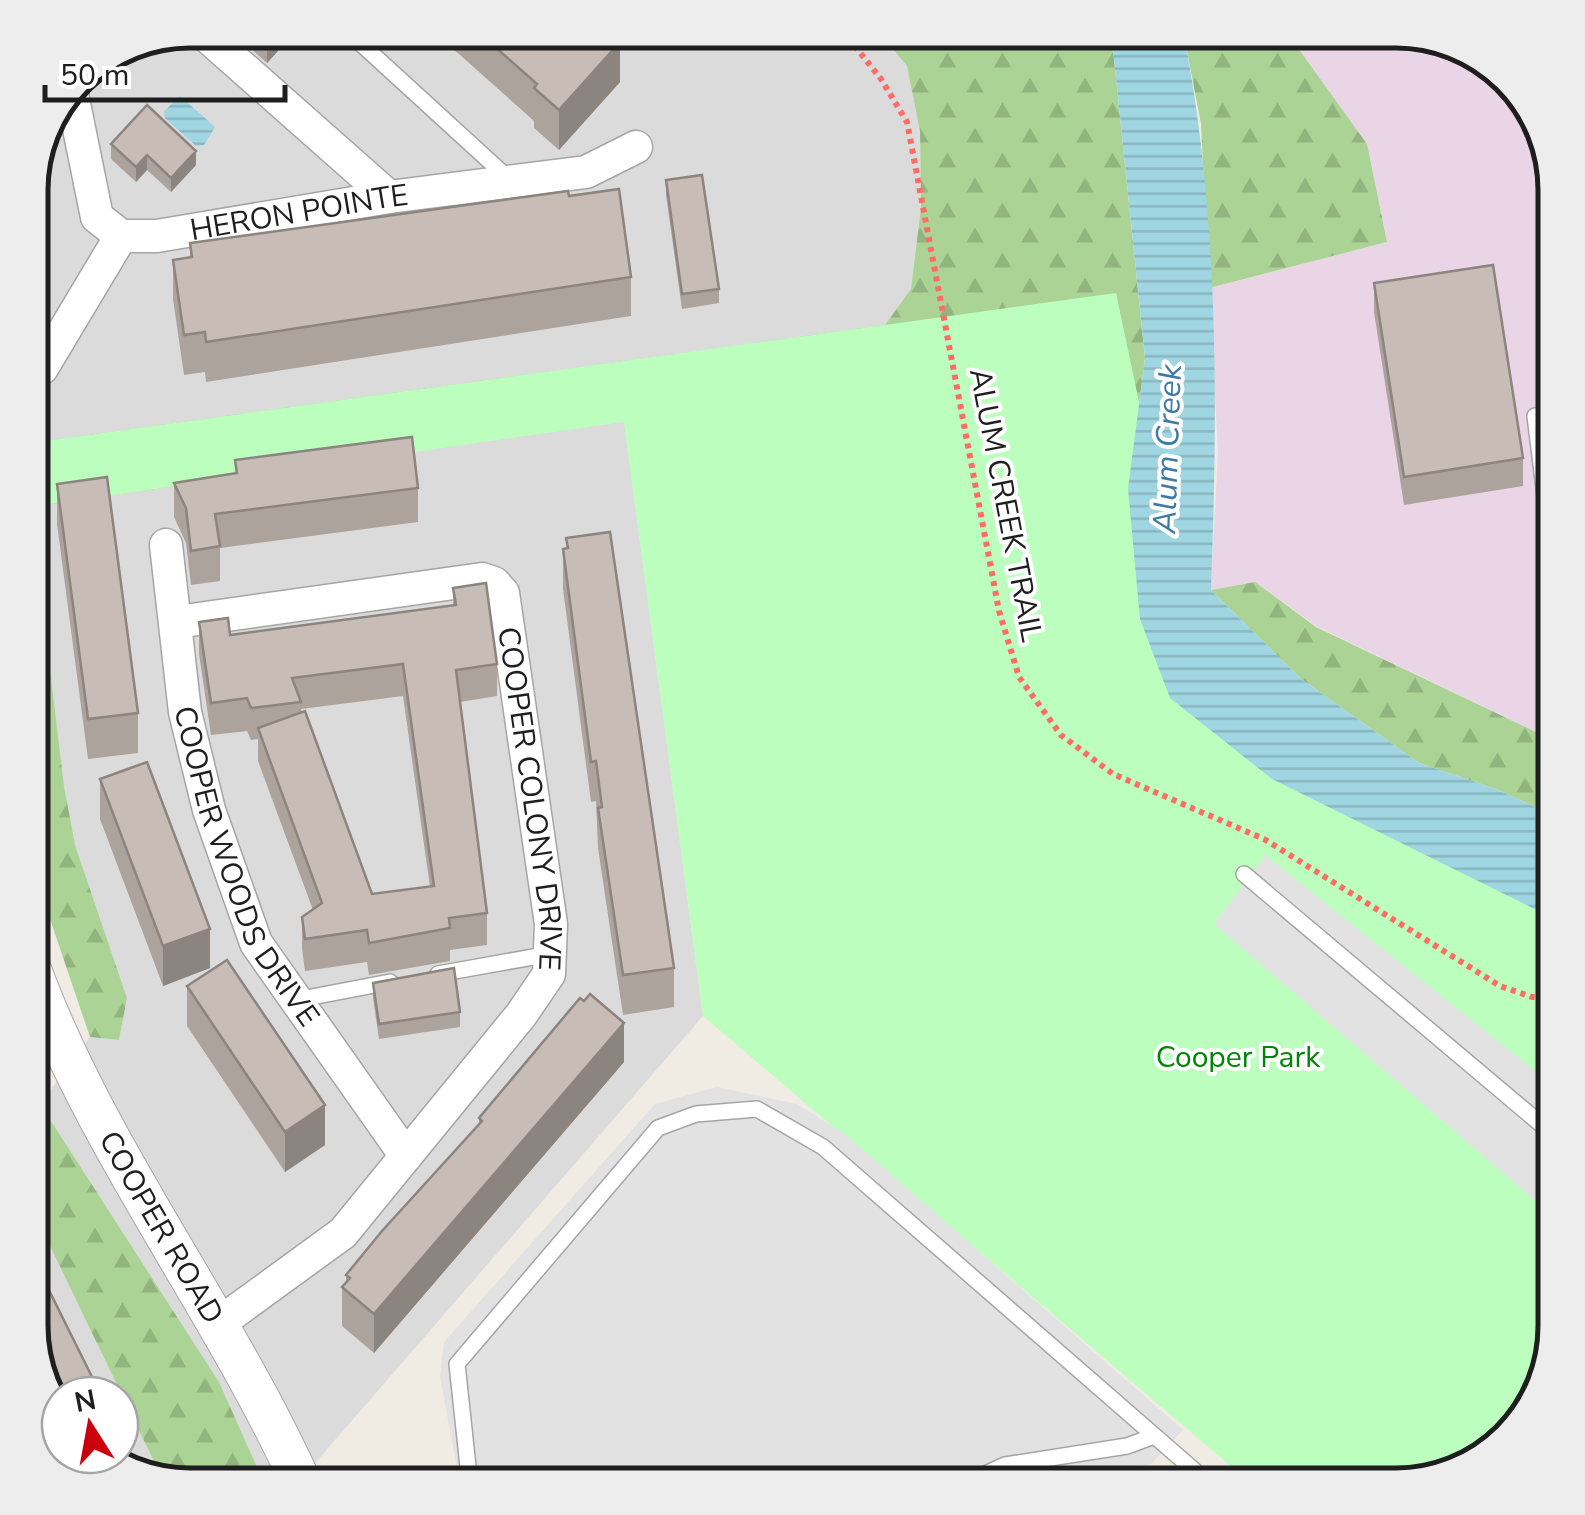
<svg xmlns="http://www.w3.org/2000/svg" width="1585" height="1515" font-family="'Nunito Sans',sans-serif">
<defs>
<pattern id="forest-firs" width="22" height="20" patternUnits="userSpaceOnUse" patternTransform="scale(2.5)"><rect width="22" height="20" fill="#aad395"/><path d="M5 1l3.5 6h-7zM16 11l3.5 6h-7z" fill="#92b580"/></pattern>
<pattern id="water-rules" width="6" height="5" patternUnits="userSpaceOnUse" patternTransform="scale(2.5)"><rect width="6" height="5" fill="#a0d6e1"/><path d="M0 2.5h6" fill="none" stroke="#89b7c1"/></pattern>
</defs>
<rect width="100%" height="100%" fill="#f0ebe3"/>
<path fill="#dcdbdb" d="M190,30H877L907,66L920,131L921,207L911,289L885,325L30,443V178L84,70Z
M624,421L703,1016L296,1485H265L219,1382L40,1104L90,1037L119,1040L127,998L75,845L64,786L30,512L45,505Z
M30,1217L38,1220L163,1480L128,1473L120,1455V1395H60L30,1326Z"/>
<path fill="#ead5e7" d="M1285,30H1405L1515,84L1555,189V741L1316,626L1255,582L1211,590L1218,452L1209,288L1387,242L1367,144Z"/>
<path fill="url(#forest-firs)" d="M877,30H1111L1145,358L1128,489L624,421L45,505L31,512L64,786L75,845L127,998L119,1040L90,1037L30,860V443L885,325L911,289L921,207L920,131L907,66Z
M1183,30H1285L1367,144L1387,242L1209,288L1201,124Z
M1255,582L1316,627L1555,741V816L1496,789L1419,763L1300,678L1211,590Z
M30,1099L40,1104L219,1382L265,1485H190L163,1480L38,1221L30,1217Z"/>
<path fill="#bcfebe" d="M1116,293L1198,682L1555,857V1325L1543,1387L1501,1445L1396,1485H1253L703,1016L624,422L30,507V443Z"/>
<path fill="#e2e2e2" d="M1265,855L1555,1087V1201L1546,1210L1214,924Z
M717,1087L797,1104L845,1134L1183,1430L1151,1464L992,1485H460L440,1376L444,1342L655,1104Z"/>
<path fill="url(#water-rules)" d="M1111,30H1183C1219,213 1218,404 1211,590L1300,678L1419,763L1496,789L1555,816V919L1272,779L1170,698L1140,619L1128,489L1145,358Z
M180,96L215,127L204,145L196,146L165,118L164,111Z"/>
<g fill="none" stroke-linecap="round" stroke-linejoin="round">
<g stroke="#a5a5a5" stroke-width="18">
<path id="service" d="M346,30L509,179
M1555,414L1535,416L1551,545L1555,547
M1244,874L1555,1136
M438,974L550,954
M296,1000L390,982
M470,1485L457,1364L658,1128L696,1114L757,1109L823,1147L1211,1485
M961,1485L1005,1465L1127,1446L1154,1436"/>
</g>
<g stroke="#a5a5a5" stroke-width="35">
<g id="minor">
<path d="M200,30L389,197"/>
<path d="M72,94L97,217L121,236"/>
<path id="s1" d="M121,236H157L389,197L586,172L636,147"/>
<path d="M30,372L42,368L121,236"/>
<path id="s2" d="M166,545L185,712L209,810L256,943L406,1156"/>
<path id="s3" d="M177,622L482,579L494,583L503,593L551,924L549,974L521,1015L343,1233L218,1324"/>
</g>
</g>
<g stroke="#a5a5a5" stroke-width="42">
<g id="tertiary">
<path id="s4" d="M30,967C97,1150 222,1308 302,1485"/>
</g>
</g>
<path stroke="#ff6c65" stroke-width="6" stroke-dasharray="5 5" stroke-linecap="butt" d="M842,30L881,79L907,122L999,611L1019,677L1061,735L1113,774L1264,839L1500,986L1532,997L1555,998"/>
<use href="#service" stroke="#fff" stroke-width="15"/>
<use href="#minor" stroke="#fff" stroke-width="32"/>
<use href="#tertiary" stroke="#fff" stroke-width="40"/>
</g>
<path fill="#aca39d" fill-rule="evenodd" d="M230,30H297L267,63Z
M432,30H607L620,82L559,150L534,128V121Z
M111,144L196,165L171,192L147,170L136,182L111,159Z
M666,180L719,289V303L682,309L666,195Z
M30,185L33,196V236H30Z
M569,196L631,277V316L206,382L205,372L184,375L173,299V260L190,257V243Z
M1374,283L1523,458V486L1404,505L1374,312Z
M235,460L418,488V522L220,548V581L191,585L186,543L174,517V483L235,474Z
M57,484L138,713V753L88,759L57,524Z
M566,538L674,968V1007L623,1015L598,848L596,801L591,802L563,589V549L566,548Z
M453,588L497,664V696L460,702L487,913V945L450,950V961L369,975L367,962L305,971L302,949V917L313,910L258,761V739L251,740L247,731L211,735L199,654V622L230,635L453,606ZM403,696L430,887L372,894L301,709Z
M100,779L210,968L163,986L100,819Z
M373,983L460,1012V1027L379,1039L373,998Z
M187,986L325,1145L285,1172L187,1026Z
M624,1062L374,1353L342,1326V1287L346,1282V1275L479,1124V1118Z"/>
<path fill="#8c847f" d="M278,30H297L267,63V41Z
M620,42V82L559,150V110Z
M196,151V165L171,192V178Z
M147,155V170L136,182V167Z
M210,929V968L163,986V946Z
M624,1023V1062L374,1353V1314Z
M325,1105V1145L285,1172V1132Z
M97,1387V1395H88V1392Z"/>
<path fill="#c8bdb6" stroke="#8c847f" stroke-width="2.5" d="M254,30H278L267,41Z
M476,30H607L620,42L559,110L534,88L537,84Z
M147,105L196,151L171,178L147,155L136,167L111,144Z
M702,175L719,289L682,294L666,180Z
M619,189L631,277L206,342L205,332L184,335L173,260L192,257L190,243L568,191L569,196Z
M1493,265L1523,458L1404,477L1374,283Z
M412,437L418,488L215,514L220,546L191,551L186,508L174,483L237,473L235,460Z
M107,477L138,713L88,719L57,484Z
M610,532L674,968L623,975L598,808L602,807L596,761L591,762L563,549L568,548L566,538Z
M486,583L497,664L456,670L487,913L449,918L450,928L369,943L367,930L305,939L302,917L322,903L258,728L305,711L372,894L434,886L403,664L292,678L301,702L251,708L247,698L211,703L199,622L228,618L230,635L456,605L453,588Z
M147,762L210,929L163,946L100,779Z
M227,960L325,1105L285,1132L187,986Z
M454,968L460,1012L379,1024L373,983Z
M590,994L624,1023L374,1314L342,1287L350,1278L346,1275L382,1231L482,1121L479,1118L580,998L584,1001Z
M30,1252L97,1387L88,1392L89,1395H60V1405L30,1326Z
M120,1452L132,1473H128L103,1455H120Z"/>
<g text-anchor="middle" stroke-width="8" stroke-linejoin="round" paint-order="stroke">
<g font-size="30" fill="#1e1e1e" stroke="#fff">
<text dy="10" stroke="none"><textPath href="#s1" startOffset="180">HERON POINTE</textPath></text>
<text transform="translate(1006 505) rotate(79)" y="10">ALUM CREEK TRAIL</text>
<text dy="10" stroke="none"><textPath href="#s3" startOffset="542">COOPER COLONY DRIVE</textPath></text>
<text dy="10" stroke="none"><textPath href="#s2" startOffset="335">COOPER WOODS DRIVE</textPath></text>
<text dy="10" stroke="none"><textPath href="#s4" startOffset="292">COOPER ROAD</textPath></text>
</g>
<g font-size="30" fill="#028606" stroke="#fff">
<text x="1238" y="1067">Cooper Park</text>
</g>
<g font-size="32" font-style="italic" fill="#3d78a6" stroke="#fff">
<text transform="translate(1167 449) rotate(-88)" y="11">Alum Creek</text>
</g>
</g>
<path d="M0 0H1585V1515H0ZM190 48H1396A142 142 0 0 1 1538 190V1326A142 142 0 0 1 1396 1468H190A142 142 0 0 1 48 1326V190A142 142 0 0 1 190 48Z" fill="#ededed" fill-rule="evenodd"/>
<path fill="none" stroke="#1e1e1e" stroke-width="5" d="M190 48H1396A142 142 0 0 1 1538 190V1326A142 142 0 0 1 1396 1468H190A142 142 0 0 1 48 1326V190A142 142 0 0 1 190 48Z"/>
<g transform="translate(90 1425) rotate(349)"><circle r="48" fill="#ffffff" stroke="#a5a5a5" stroke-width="2.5"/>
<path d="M0-8L18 38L0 25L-18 38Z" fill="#cc000c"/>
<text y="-15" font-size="28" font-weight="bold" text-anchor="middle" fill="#1e1e1e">N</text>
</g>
<path d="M45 85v15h240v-15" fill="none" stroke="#1e1e1e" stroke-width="5"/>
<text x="60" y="85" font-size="30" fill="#1e1e1e" stroke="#ffffff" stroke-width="8" paint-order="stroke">50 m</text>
</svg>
